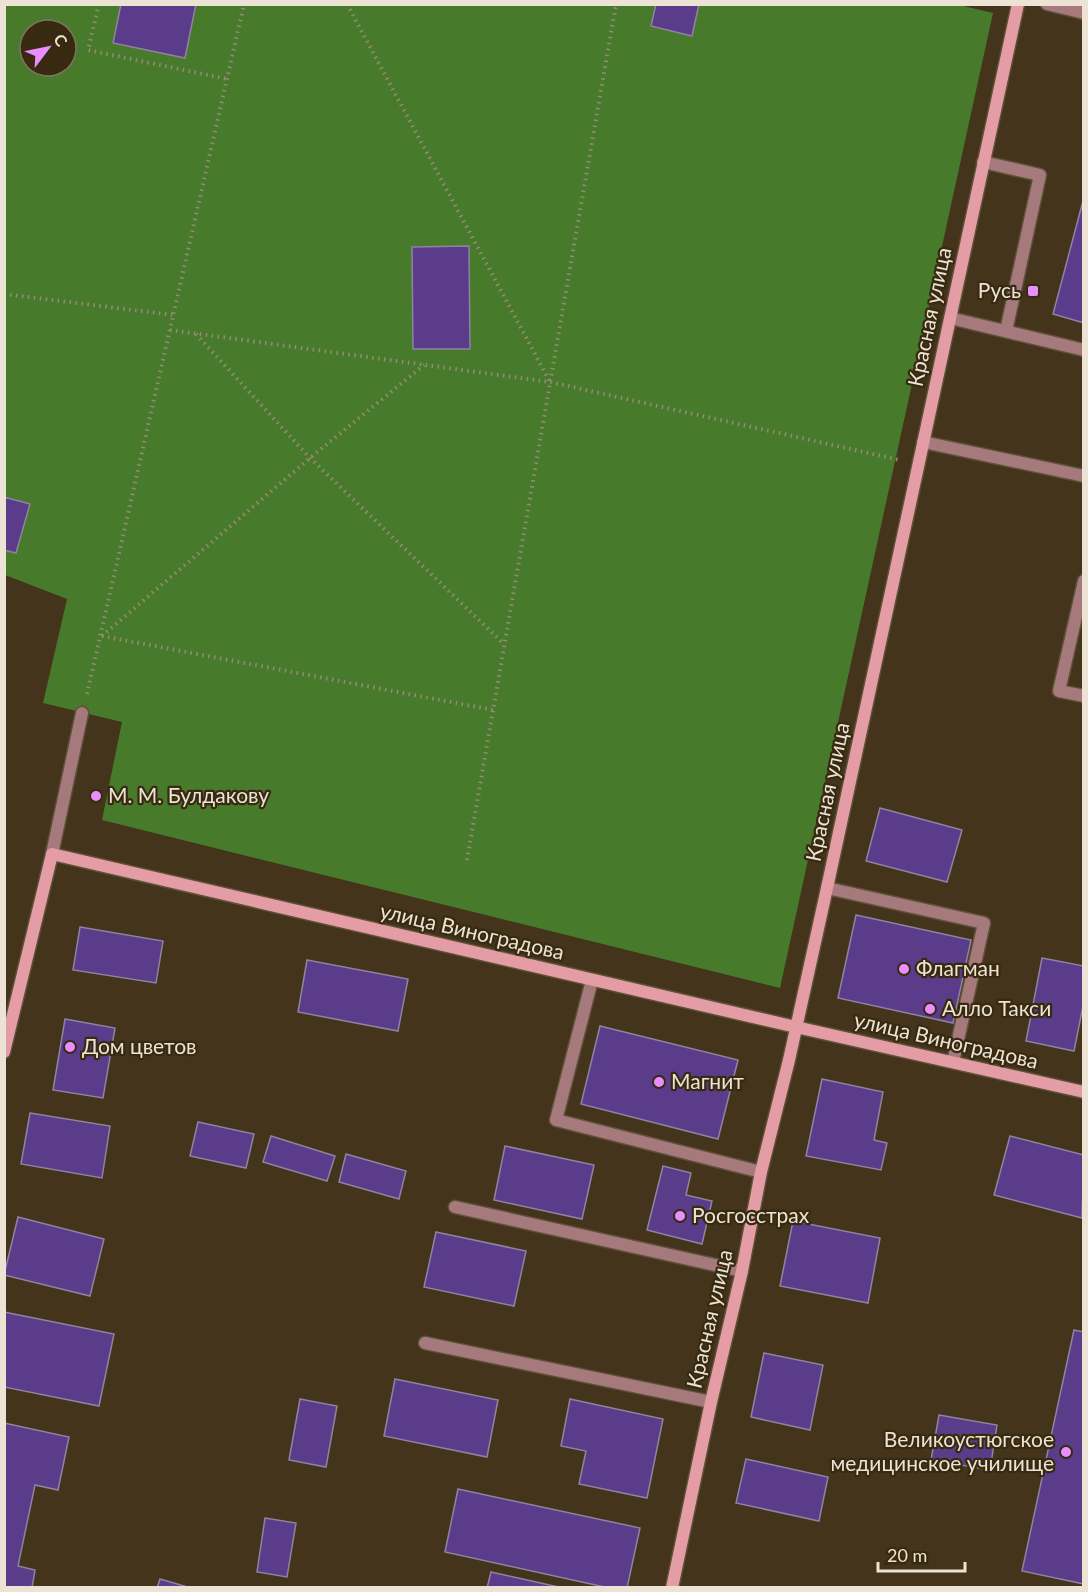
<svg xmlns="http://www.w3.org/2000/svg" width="1088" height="1592" font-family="Lato,sans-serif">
<rect width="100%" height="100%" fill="#43341b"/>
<path fill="#477b2b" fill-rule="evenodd" d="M955,4L993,13L780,988L102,820L122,722L43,703L67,599L5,575L4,5ZM30,30H66V66H30Z"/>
<path fill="#5b3c8a" stroke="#8d84a0" stroke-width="1.5" d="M121,4H196L185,58L113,43Z
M656,4H699L692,36L651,26Z
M1084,197V323L1053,314Z
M469,246L470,349H413L412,247Z
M4,497L30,504L16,553L4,550Z
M880,808L962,830L947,882L866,861Z
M856,915L971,940L953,1023L838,998Z
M80,927L163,941L156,983L73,970Z
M1042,958L1084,966V1001L1074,1051L1026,1041Z
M307,960L408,979L398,1031L298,1012Z
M65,1019L115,1028L103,1098L53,1090Z
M600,1026L738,1060L718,1139L581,1104Z
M822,1079L883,1092L874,1140L887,1143L881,1170L806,1156Z
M30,1113L110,1126L102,1178L21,1164Z
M198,1122L254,1134L246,1168L190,1156Z
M271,1136L335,1156L327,1181L263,1162Z
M1010,1136L1084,1155L1082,1218L994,1195Z
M505,1146L594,1165L582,1219L494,1200Z
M346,1154L406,1171L399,1199L339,1182Z
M663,1166L691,1173L686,1195L712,1201L702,1244L647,1230Z
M18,1217L104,1239L90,1296L4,1275Z
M793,1221L880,1238L868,1303L780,1286Z
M436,1232L526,1251L514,1306L424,1287Z
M4,1312L114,1334L99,1406L4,1387Z
M1074,1330L1084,1332V1584L1022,1571Z
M764,1353L823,1365L810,1430L751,1417Z
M395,1379L498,1400L487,1457L384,1436Z
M300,1399L337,1406L326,1467L289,1460Z
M570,1399L663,1419L647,1498L579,1484L586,1451L561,1446Z
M939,1415L997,1425L990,1470L931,1460Z
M4,1423L69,1437L58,1490L35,1485L18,1566L35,1570L32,1588H4Z
M746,1459L828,1477L819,1521L736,1503Z
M458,1489L640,1528L627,1588H609L445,1552Z
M265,1518L296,1523L287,1577L257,1572Z
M491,1572L563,1588H487Z
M160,1579L191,1588H157Z"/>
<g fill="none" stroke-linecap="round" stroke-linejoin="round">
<g stroke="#5e5039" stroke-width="15">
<path id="lane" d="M983,162L1040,175L1006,331
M950,318L1084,350
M923,442L1084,476
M1084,581L1059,691L1084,696
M52,854L82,713
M827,888L984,923L953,1062
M592,980L556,1120L761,1172
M455,1207L742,1271
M425,1343L711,1402"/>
</g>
<g stroke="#5e5039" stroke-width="15">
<path id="street" d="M1047,4L1084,13"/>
</g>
<g stroke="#5e5039" stroke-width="15">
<path id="secondary" d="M4,1052L52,854L796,1027L1084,1092
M672,1588L711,1402L742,1271L761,1172L789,1060L827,888L1018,4"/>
</g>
<path stroke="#968a76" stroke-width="4" stroke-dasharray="1.5 4.5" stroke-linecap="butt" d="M99,4L88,50L227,79
M347,4L550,382
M4,294L174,315
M170,330L550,382L900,460
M196,334L310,458L504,644
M102,636L310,458L424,365
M102,636L493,710
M87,694L244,4
M467,860L616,4"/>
<use href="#lane" stroke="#a6797d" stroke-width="12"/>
<use href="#street" stroke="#a6797d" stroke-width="12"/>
<use href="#secondary" stroke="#e49da4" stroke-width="12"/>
</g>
<g fill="#e98efe" stroke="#382a11" stroke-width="2">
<rect x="1027" y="285" width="12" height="12" rx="3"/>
<circle cx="96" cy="796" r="6"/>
<circle cx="904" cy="969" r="6"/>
<circle cx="930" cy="1009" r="6"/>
<circle cx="70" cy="1047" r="6"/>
<circle cx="659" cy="1082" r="6"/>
<circle cx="680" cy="1216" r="6"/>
<circle cx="1066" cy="1452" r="6"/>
</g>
<g text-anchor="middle" stroke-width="4.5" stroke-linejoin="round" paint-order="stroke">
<g font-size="21" fill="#ece3d4" stroke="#382a11" text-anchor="start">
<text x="1021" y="298" text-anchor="end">Русь</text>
<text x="108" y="803">М. М. Булдакову</text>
<text x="916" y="976">Флагман</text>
<text x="942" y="1016">Алло Такси</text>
<text x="82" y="1054">Дом цветов</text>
<text x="671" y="1089">Магнит</text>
<text x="692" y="1223">Росгосстрах</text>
<text x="1054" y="1447" text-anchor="end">Великоустюгское<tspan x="1054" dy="24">медицинское училище</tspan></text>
</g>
<g font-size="21" fill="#ece3d4" stroke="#382a11">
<text transform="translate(930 317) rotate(-78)" y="7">Красная улица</text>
<text transform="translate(828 792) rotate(-78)" y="7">Красная улица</text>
<text transform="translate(472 932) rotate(13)" y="7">улица Виноградова</text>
<text transform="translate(946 1041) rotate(13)" y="7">улица Виноградова</text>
<text transform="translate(710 1319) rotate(-77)" y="7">Красная улица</text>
</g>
</g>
<rect width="1088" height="1592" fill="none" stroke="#ece3d4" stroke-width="12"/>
<g transform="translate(48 48) rotate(58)"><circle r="28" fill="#382a11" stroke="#80745f" stroke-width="1.5"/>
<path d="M0-4.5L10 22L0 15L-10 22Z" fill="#e98efe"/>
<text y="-9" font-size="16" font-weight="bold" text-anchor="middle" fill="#ece3d4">С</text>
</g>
<path d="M878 1562v9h87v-9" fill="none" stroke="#ece3d4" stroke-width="3"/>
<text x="887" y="1562" font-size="18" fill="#ece3d4" stroke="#382a11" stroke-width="4.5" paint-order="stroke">20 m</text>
</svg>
